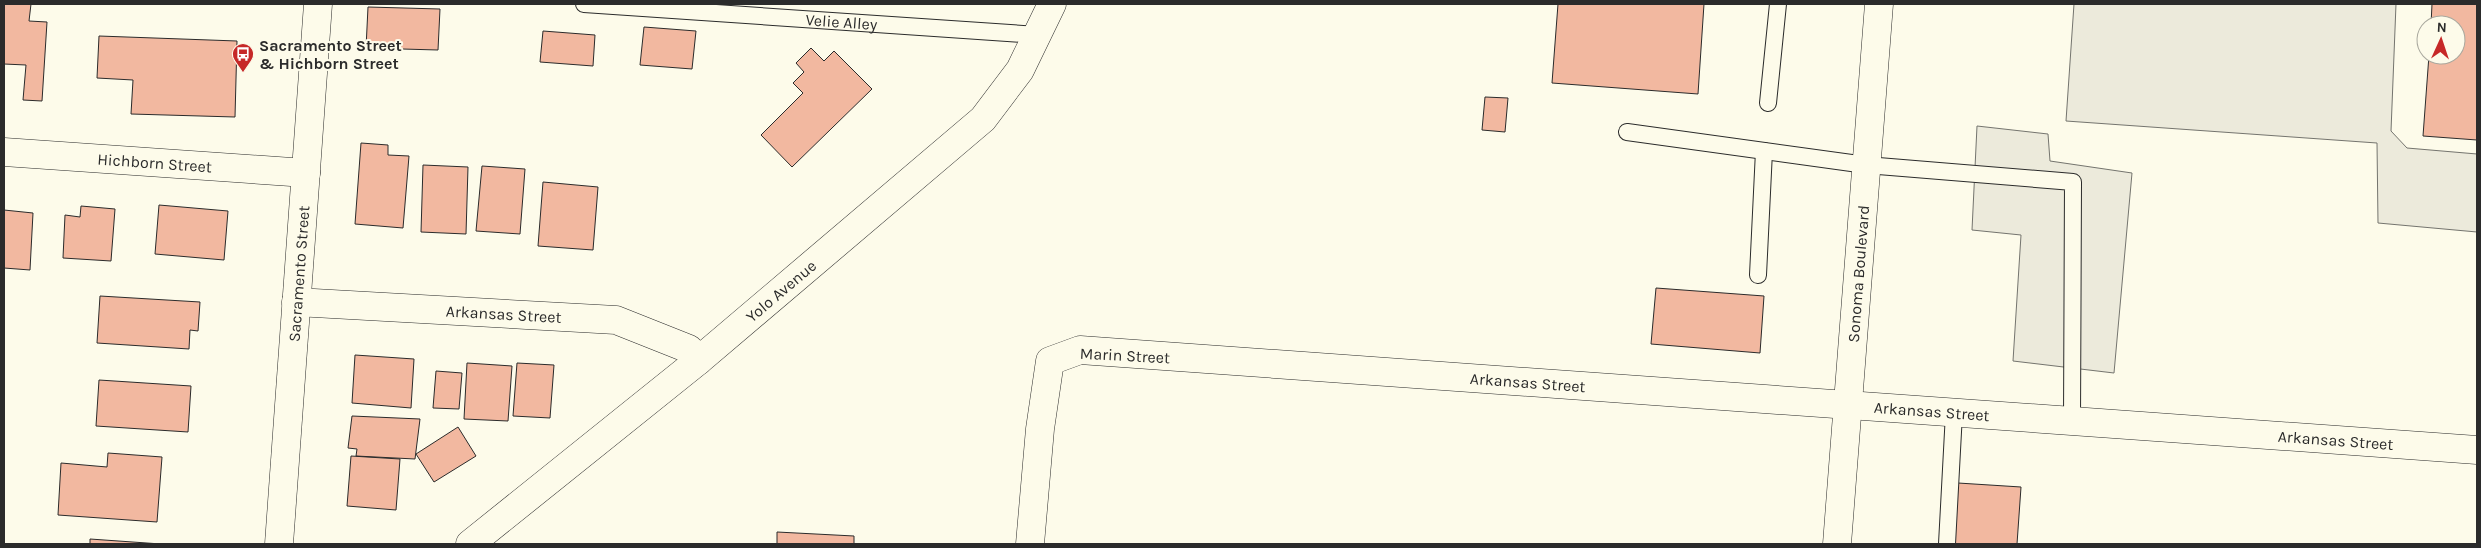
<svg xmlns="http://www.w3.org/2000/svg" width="2481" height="548" font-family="Karla,sans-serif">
<rect width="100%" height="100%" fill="#fdfbea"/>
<path fill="#eceadb" stroke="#74746e" d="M2074,4H2396L2391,131L2407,148L2477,154V232L2378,223L2377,143L2066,121Z
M1977,126L2048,134L2050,161L2132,173L2114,373L2013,361L2021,235L1972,230Z"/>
<path fill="#f2b8a0" stroke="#2b2b2b" d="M4,4H31L29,21L47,22L42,101L23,100L26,65L4,64Z
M1558,4H1704L1698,94L1552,83Z
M2432,4H2477V140L2423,136L2429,55H2456V25H2431Z
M368,7L440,9L438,50L366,48Z
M644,27L696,31L692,69L640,65Z
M543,31L595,35L593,66L540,62Z
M99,36L237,41L235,117L131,114L133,80L97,78Z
M811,48L824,61L834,51L872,89L792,167L761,135L803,93L793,83L804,72L796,63Z
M1485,97L1508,98L1505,132L1482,130Z
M361,143L388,145V155L409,156L403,228L355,224Z
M423,165L468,167L466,234L421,232Z
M482,166L525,169L520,234L476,231Z
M543,182L598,187L593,250L538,246Z
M159,205L228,211L224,260L155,254Z
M81,206L115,209L111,261L63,258L65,215L80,217Z
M4,210L33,213L30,270L4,268Z
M1656,288L1764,296L1760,353L1651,344Z
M100,296L200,302L198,331L190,330L189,349L97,343Z
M355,355L414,359L411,408L352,403Z
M467,363L512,366L508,421L464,419Z
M517,363L554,365L550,418L513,416Z
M436,371L462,373L459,409L433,408Z
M99,380L191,386L188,432L96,426Z
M352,416L420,419L415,459L356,456L357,449L348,448Z
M458,427L476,456L434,482L416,454Z
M108,453L162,457L157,522L58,515L61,463L107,467Z
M351,456L400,459L396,510L347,506Z
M1958,483L2021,487L2017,544H1953Z
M777,532L854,536V544H777Z
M90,539L161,544H90Z"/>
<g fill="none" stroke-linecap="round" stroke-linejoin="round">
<g stroke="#2b2b2b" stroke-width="18">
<g id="service">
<path id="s1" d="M584,4L1038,35"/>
<path d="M1768,103L1778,4"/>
<path d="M1627,132L1866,165L2073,182L2072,421"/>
<path d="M1758,275L1764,151"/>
<path d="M1947,544L1954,413"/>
</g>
</g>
<g stroke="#2b2b2b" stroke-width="29">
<g id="minor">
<path id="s2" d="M4,152L306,173"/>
<path id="s3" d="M296,302L616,320L689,349L698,361"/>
<path id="s4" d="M470,544L698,361L983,119L1020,70L1052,4"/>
<path id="s5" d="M1030,544L1040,429L1050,361L1080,350L2477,450"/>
</g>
</g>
<g stroke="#2b2b2b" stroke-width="29">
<g id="secondary">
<path id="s6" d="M279,544L318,4"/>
</g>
</g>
<g stroke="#2b2b2b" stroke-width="29">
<g id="primary">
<path id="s7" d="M1837,544L1879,4"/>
</g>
</g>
<use href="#service" stroke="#fdfbea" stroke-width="16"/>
<use href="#minor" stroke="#fdfbea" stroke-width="28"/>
<use href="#secondary" stroke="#fdfbea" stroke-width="28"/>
<use href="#primary" stroke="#fdfbea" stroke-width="28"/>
</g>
<defs>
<g id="bus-pin" transform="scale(1.125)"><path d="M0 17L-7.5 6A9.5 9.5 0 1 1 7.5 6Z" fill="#c62828" stroke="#fdfbea"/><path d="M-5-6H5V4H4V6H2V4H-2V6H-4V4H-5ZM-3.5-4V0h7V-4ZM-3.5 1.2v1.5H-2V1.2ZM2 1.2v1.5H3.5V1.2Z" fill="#fff"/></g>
</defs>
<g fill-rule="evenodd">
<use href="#bus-pin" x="243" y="54"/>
</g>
<g text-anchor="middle" stroke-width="4" stroke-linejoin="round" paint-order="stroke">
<g font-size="16" fill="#2b2b2b" stroke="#fdfbea">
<text dy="6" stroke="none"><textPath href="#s1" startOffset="258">Velie Alley</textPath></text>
<text dy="6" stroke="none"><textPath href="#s2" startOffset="151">Hichborn Street</textPath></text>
<text dy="6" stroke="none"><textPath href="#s6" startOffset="271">Sacramento Street</textPath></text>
<text dy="6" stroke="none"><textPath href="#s7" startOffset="271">Sonoma Boulevard</textPath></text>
<text dy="6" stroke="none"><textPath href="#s4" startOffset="401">Yolo Avenue</textPath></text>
<text dy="6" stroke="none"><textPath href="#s3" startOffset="208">Arkansas Street</textPath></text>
<text transform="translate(1125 355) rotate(3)" y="6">Marin Street</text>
<text dy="6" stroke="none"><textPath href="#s5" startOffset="665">Arkansas Street</textPath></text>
<text dy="6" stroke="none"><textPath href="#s5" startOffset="1070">Arkansas Street</textPath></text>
<text dy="6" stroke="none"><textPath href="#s5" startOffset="1475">Arkansas Street</textPath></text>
</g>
<g font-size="16" font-weight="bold" fill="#2b2b2b" stroke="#fdfbea" text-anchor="start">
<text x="259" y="51">Sacramento Street<tspan x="259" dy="18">&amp; Hichborn Street</tspan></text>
</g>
</g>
<rect width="2481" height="548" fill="none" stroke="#2b2b2b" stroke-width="10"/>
<g transform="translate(2441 40) rotate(3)"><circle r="24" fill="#fdfbea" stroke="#a9a89e"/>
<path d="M0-4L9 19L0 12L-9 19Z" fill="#c62828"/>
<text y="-8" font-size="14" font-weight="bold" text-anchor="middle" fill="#2b2b2b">N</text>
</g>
</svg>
